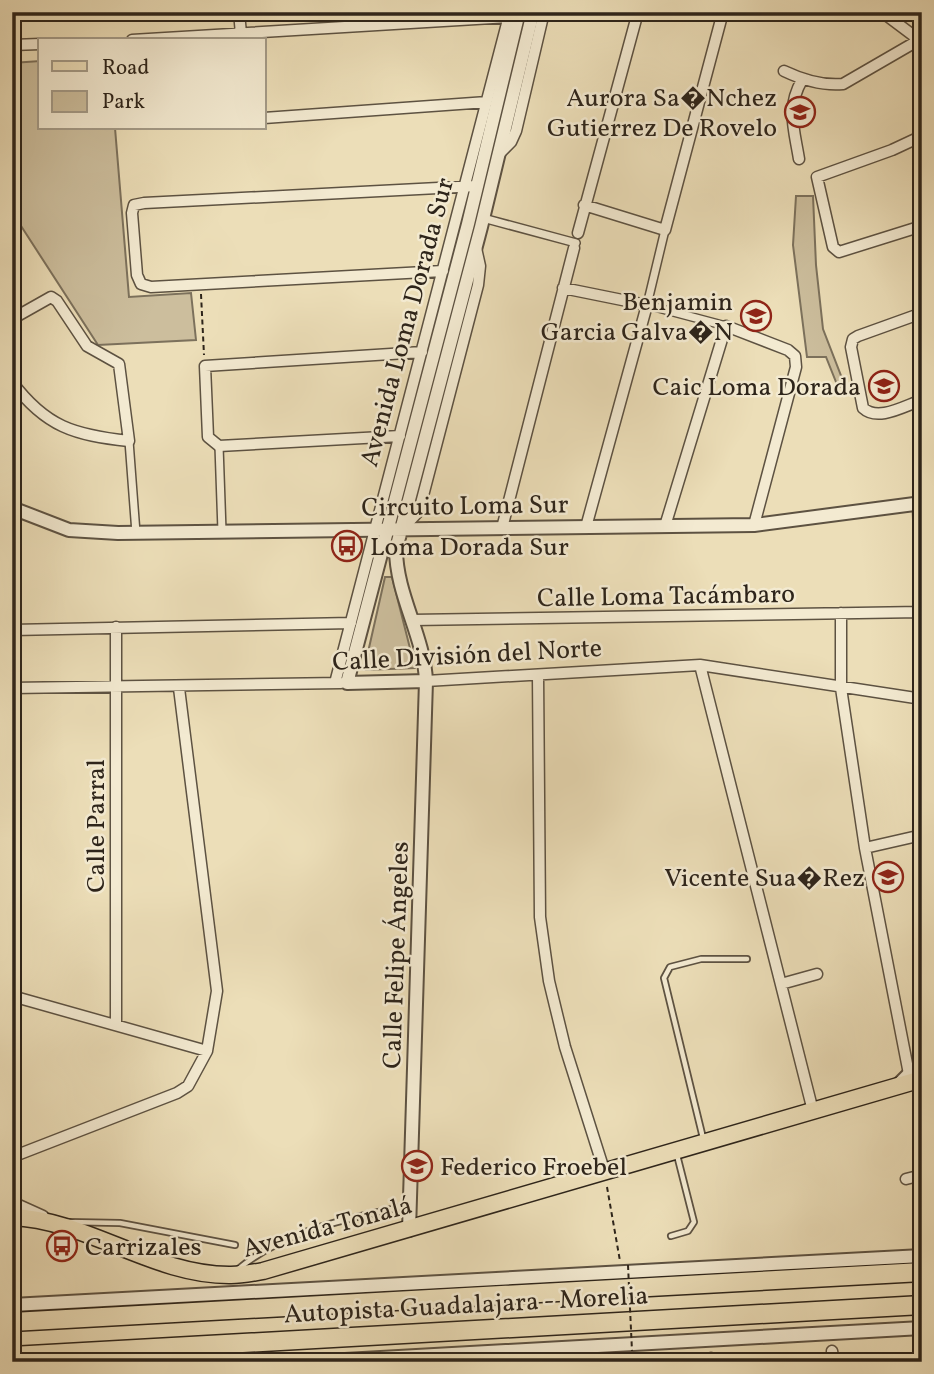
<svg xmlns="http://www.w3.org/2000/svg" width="934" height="1374" font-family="Vollkorn,serif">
<rect width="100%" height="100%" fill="#ecdeb8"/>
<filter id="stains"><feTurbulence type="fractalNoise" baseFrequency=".00286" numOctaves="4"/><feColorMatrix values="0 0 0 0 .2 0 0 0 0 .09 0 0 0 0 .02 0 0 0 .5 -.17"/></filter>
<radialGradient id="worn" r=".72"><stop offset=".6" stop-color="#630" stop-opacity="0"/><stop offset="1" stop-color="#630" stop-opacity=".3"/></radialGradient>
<path fill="#ccbe9d" stroke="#7c715c" stroke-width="2" d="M40,61V128H115L129,297L191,293L196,340L98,345L12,212V63Z
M796,196H813L816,265L823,329L845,386L838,387L826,357H807L793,245Z
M385,577H392L415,668L364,670Z"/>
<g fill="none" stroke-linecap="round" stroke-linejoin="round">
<g stroke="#5d5242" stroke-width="8">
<path id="service" d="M703,1138L664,978L670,967L701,959H747
M68,1222L120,1223L235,1245
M671,1236L688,1231L694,1222L677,1155
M237,1270C285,1230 346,1219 406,1206"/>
</g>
<g stroke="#5d5242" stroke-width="10">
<path id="pedestrian" d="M483,218L576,243
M665,230L647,305L726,326
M129,441L136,533
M219,446L222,531"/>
</g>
<g stroke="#5d5242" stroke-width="13">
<path id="minor" d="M239,12L241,34
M882,12L922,42
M132,40L509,17
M12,45L40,44
M784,71C803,80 822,86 843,84L919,40
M264,118L487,102
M922,136L892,150L817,177L833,247L839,252L922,226
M498,155L511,142L516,131L544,12
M799,159C794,128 786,108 802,80
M584,205L665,230L723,12
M578,233L638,12
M443,271L151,287L141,284L137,275L132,213L134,205L144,203L477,186
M563,288L647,305L586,527
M922,313L858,336L853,339L851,347L863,408C878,422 904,406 922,400
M12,319L51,297L57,301L87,346L119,364L129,441C74,435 46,427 12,382
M400,436L219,446L208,437L205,366L422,352
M918,504L922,623
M665,526L726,326L788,350L795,356L796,367L754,525
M502,528L574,248
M402,529L419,511L478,285L480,266L476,248
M841,613V688L865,848L909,1074
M412,620L921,612
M12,630L351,623
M700,665L813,1111
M538,675L540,917L549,981L565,1047L605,1173
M426,681L700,665L922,699
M335,683L510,12
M12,688L341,683
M865,848L922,835
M781,984L817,974
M12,996L207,1051
M116,1025V627
M12,1157L177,1093L188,1086L207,1051L217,991L179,688
M906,1179L922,1175
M12,1202L43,1216
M832,1351L834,1362
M711,1358V1362"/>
</g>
<g stroke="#5d5242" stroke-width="16">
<path id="tertiary" d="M12,508L69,530L118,533L754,525L922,503
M426,681L347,683L468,224L519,12
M897,1086L909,1074L922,1068
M409,1230L426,681C424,635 396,595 396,549L481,227L533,12
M12,1305L922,1256
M309,1362L922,1328"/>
</g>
<g stroke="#2d241a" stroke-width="19">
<path id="primary" d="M12,1217C88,1220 154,1276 231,1275C241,1275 252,1273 263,1271L922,1079"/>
</g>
<g stroke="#2d241a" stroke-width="21">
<path id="motorway" d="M12,1322L922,1272
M12,1356L922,1305"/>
</g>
<path stroke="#2d241a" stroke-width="2" stroke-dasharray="5 3.5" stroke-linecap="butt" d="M201,294L204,355
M607,1187L620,1261"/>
<use href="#service" stroke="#f3ead1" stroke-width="4.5"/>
<use href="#pedestrian" stroke="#f3ead1" stroke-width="7"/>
<use href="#minor" stroke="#f3ead1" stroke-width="10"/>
<use href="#tertiary" stroke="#f3ead1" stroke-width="12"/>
<use href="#primary" stroke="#ecdeb8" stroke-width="16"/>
<use href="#motorway" stroke="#ecdeb8" stroke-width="18"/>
<path stroke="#2d241a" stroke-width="2" stroke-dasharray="5 3.5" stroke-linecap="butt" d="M628,1265L632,1351"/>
</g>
<defs>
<g id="school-ring" transform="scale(1.575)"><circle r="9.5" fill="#f3ead1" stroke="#8f2418" stroke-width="1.5"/><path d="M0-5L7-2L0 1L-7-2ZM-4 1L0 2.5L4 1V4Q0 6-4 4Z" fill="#8f2418"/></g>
<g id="bus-ring" transform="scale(1.575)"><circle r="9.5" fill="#f3ead1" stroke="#8f2418" stroke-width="1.5"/><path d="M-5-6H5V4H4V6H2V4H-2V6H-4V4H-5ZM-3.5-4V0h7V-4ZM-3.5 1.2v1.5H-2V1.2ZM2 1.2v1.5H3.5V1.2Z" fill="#8f2418"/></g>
</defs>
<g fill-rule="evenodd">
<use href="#school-ring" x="800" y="112"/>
<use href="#school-ring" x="756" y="316"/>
<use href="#school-ring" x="884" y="386"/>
<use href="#bus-ring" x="347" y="546"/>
<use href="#school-ring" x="888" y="877"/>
<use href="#school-ring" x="417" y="1166"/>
<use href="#bus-ring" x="62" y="1246"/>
</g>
<g text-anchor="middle" stroke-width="5" stroke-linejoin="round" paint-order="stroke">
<g font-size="26" fill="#2d241a" stroke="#f3ead1" text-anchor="end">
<text x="777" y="106">Aurora Sa�Nchez<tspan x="777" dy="30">Gutierrez De Rovelo</tspan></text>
<text x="733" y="310">Benjamin<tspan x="733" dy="30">Garcia Galva�N</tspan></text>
<text x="861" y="395">Caic Loma Dorada</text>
<text x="370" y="555" text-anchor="start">Loma Dorada Sur</text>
<text x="865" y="886">Vicente Sua�Rez</text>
<text x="440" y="1175" text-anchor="start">Federico Froebel</text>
<text x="85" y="1255" text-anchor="start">Carrizales</text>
</g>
<g font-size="26" fill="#2d241a" stroke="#f3ead1">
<text transform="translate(406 322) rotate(-75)" y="9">Avenida Loma Dorada Sur</text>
<text transform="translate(465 505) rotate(-1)" y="9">Circuito Loma Sur</text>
<text transform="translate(666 595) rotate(-1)" y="9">Calle Loma Tacámbaro</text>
<text transform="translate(467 654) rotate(-3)" y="9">Calle División del Norte</text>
<text transform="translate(95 826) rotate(-90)" y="9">Calle Parral</text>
<text transform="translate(395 955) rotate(-88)" y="9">Calle Felipe Ángeles</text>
<text transform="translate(327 1226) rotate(-15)" y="9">Avenida Tonalá</text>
<text transform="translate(466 1304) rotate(-3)" y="9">Autopista Guadalajara - Morelia</text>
</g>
</g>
<rect width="934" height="1374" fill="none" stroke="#ecdeb8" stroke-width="42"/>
<rect x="14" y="14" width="906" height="1346" fill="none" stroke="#2d241a" stroke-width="3.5"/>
<rect x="21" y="21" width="892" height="1332" fill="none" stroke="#2d241a" stroke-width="2"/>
<rect x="38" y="38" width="228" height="91" fill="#f3ead1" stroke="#a49b88" stroke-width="2"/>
<rect x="52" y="61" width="35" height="10" fill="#ecdeb8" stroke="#a49b88" stroke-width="2"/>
<text x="102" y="74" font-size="21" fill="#2d241a">Road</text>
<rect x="52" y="91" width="35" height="21" fill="#ccbe9d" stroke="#a49b88" stroke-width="2"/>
<text x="102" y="108" font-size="21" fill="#2d241a">Park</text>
<rect width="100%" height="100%" filter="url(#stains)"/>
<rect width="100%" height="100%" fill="url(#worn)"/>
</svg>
